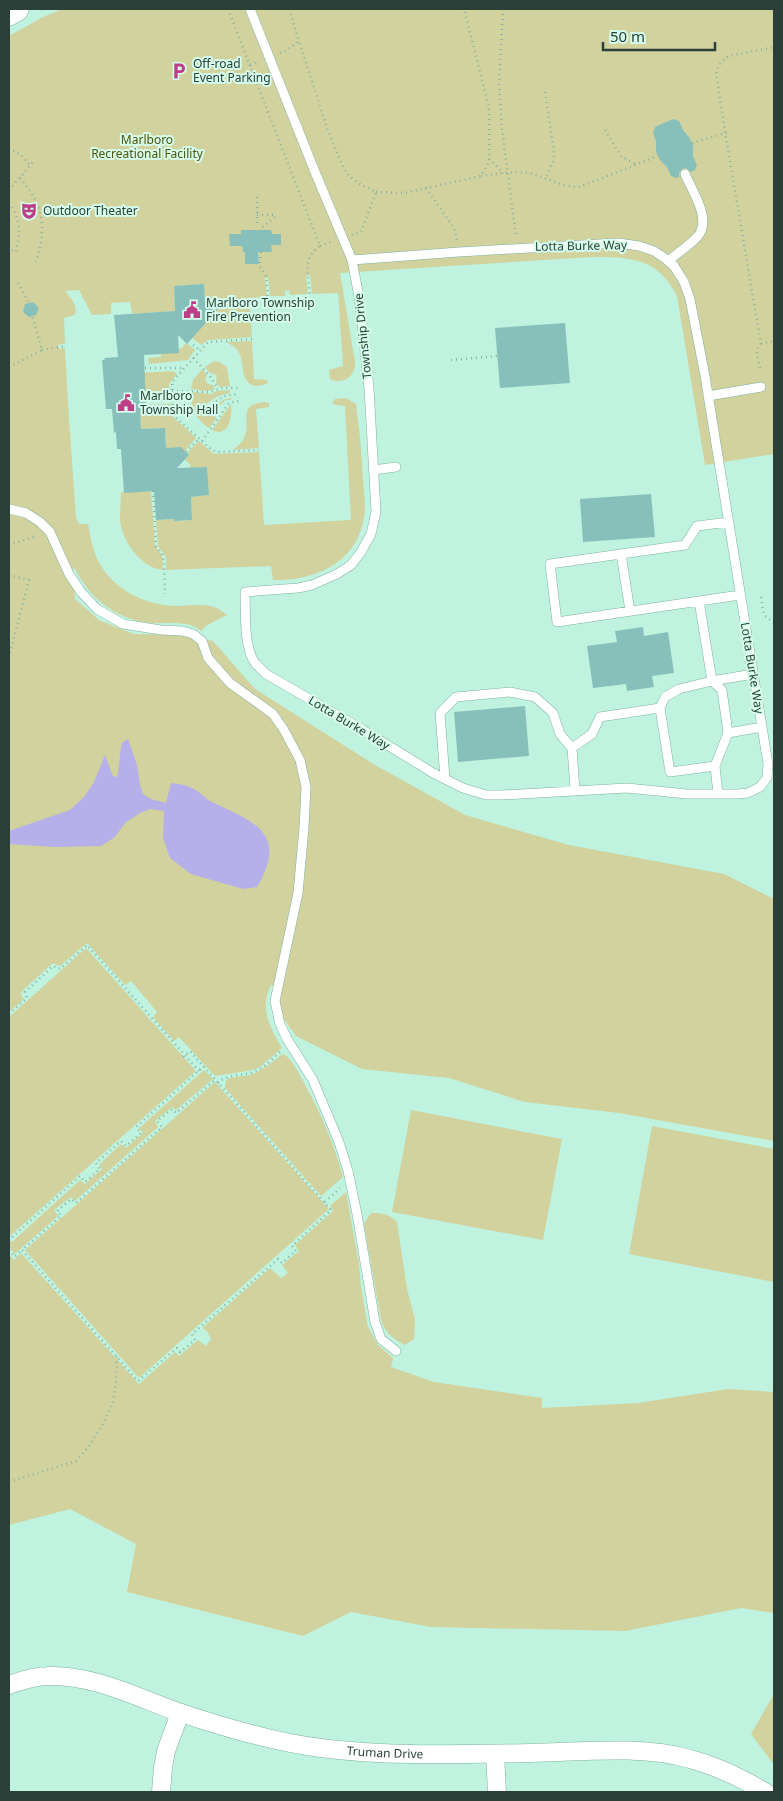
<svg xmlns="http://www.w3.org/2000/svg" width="783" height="1801" font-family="'Noto Sans',sans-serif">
<rect width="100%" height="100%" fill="#bff3df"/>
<path fill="#d1d29e" d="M62,9H774V454L705,465L677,296C658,258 631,257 592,257L340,273L355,362C356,377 343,385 330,379L329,370L343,366L338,293L312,294L310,275L306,276L308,294L290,295L289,290L285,291V296H270L268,278H265L267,297L249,298L252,337L208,340L201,345L191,337L195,328H201L227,299L205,300L204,284L174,286L175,311L132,314L130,302L111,303V314L92,315L79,290L65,291C71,298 78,305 75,315L64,318L65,343L58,345L59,349L65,348V350L69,419L76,517L79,524H88C90,533 91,542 94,551C105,585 141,605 175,606C185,606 205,603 214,607C218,608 223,612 227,615L207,625L201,631C188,620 169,624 153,623C126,621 101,608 85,585C80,579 77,572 73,566L75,599L99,620L134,634L182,635L213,641L255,689L375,765L465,815L569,845L724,874L774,899V1141L619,1113L525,1102L449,1078L362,1069L296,1036L277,1009L275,986L271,985C259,1008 270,1027 282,1048L260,1067L253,1070L215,1076L179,1037L174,1041L153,1017L157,1012L131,981L125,985L87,943L60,966L53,963L21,992L23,1000L9,1012V36L41,18Z
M252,341L254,379L267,380L268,383C264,385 261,386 257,386C238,384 246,362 238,351C235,346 230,344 225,342Z
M186,343L195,350L188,360L149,364L148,358L161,357V354L182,348Z
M214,361L219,362L227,367L230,386L219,387L216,383L217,375L210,373L205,367Z
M202,369L207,375L205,380L208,384L213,385L215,389L206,391L191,389L193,380Z
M173,371L177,374L169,384L170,396L146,397L137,373Z
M230,390V393L218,396L206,404L210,409L225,399L231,398V400H226L214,410L216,419L209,428C195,419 191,408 191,392L212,394L217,391Z
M346,398L356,404L360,437L365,507C363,559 320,581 273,580L271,566L166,570V557L158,546L156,520L174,519V521L192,520L191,497L209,495L207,467L190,468V464L185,460L189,455L187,453L199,441L214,454L259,452L264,525L351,520L345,406L336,405L332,403L335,399Z
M265,402L269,403V407L256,409L259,448L233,450C237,446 242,443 244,438C252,419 236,405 265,402Z
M171,404L172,416L196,438L185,451L166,448L165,428L141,429L140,407H146V405Z
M231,404C232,415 230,439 212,430Z
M151,491L155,545L162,556L163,570C141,568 122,541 120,520C120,511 121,501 121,492Z
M86,948L196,1071L11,1235L9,1232V1017Z
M284,1054C293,1061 299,1073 304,1083C321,1113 334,1144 343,1177L321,1196L225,1088L226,1080C232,1076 242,1077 250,1075C262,1071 271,1063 281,1055Z
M204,1070L213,1079L176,1110L172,1107L155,1121L158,1127L75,1201L71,1197L54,1210L58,1216L15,1254L9,1247V1239L12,1242L80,1180L85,1184L102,1169L99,1165L121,1144L126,1148L143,1133L139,1128Z
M215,1082L329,1209L139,1378L25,1250Z
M411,1110L562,1139L543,1240L392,1212Z
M652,1126L774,1149V1282L629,1254Z
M346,1192L359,1264L361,1287L368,1327L378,1345L393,1358L391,1367L434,1382L542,1398V1408L638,1403L728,1389L774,1392V1613L741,1608L625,1631L431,1627L351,1612L303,1636L127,1592L136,1544L70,1509L9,1525V1254L14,1260L21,1253L139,1384L175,1352L179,1356L198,1340L206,1346L211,1339L207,1331L202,1328L270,1268L281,1278L288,1273L282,1265L299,1251L295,1245L333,1211L330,1206Z
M371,1213C382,1213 390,1214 397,1222L407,1289L415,1319L414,1339L405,1345C393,1339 386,1334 381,1320L364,1224Z
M774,1694V1765L751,1734Z"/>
<path fill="#b6b0ea" d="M128,739L137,765L140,785L143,794L151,799L166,803L171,783C182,784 191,786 200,793C204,796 207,800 212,802C254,822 289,833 257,887L243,889L191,874L170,858L163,838L164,811L150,809L140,813L125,823L115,837L101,846L55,847L9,844V831L70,810L84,797L94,782L105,755L113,776L117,777C120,766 119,755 122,743Z"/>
<path fill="#87c0bb" d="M673,119L679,121L683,130L689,137L693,146V156L697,165L695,170L691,172L686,168L682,169L679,173V177L676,178L671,176L667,167L660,160L656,152V141L653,133L655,127Z
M241,230H271L272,234H281V245H271L272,252H258L259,264H245V252H243L242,246H230L229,234H241Z
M204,284L205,300L227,299L187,344L178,335L179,353L144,355L146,407H140L141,429L165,428L166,448L181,447L189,455L177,468L207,467L209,495L191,497L192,520L174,521V519L156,520L154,491L124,493L121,449H117L116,432L114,433L112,409H106L102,360H105L104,358L118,357L114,315L175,311L174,286Z
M33,302L39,308L36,315L29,317L23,312L25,304Z
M565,323L570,383L500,388L495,328Z
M651,494L655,537L583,542L580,499Z
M643,627L644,636L668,632L674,673L652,676L654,687L627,691L626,684L593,688L587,646L617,642L615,631Z
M525,706L529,756L458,762L454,712Z"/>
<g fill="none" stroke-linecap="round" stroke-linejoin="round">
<g stroke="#7fb19e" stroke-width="10">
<path id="lane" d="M250,9L315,172L352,260L359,297L369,388L376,512L371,534L361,552L351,565L337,574L312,585L298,588L245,592C246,612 243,646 255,663C258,667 263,670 266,674L363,730L433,773L463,788L486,795H502L627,788L687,794H737L748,793L760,787L767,778L768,764L705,376L690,299L684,282L674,266L666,259L654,251L639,246L618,243L459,252L352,260
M668,261C678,253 690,245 698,236C712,219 692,191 685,174
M708,396L761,387
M373,470L396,467
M9,509L26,513L40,522L50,532L69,574L81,592L97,609L123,624L161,630L182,631L193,634L202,641L208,658L230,683L273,714L284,730L300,760L306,787L304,828L298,893L275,1001L280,1024L287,1039L313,1080L339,1142L348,1171L357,1214L375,1322L381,1339L396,1351
M729,522L697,526L685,545L550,564L557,622L740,595
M621,554L630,611
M699,601L712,681L753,674
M660,708L665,697L679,689L712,681L722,690L728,733
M445,779L440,713L456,697L510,692L535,697L553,713L560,734L572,748
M575,790L572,748L592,734L600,717L660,708L670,772L715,766
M718,794L715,766L728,733L762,727"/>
</g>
<g stroke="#7fb19e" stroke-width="19">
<g id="street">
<path id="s1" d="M9,1685C21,1681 34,1676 47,1676C93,1674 138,1698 181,1713C226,1728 273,1742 321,1748C390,1757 461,1754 531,1753C580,1752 643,1745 690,1759C717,1766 741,1778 765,1792"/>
<path d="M495,1754L497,1792"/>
<path d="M161,1792L163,1768L166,1751L180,1713"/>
</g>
</g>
<g stroke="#7fb19e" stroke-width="26">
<path id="secondary" d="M9,13L16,9"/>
</g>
<path stroke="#89b2a2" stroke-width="2.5" stroke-dasharray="1 4" stroke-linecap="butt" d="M228,9L320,246C302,258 308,276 310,294
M289,9L299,41
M503,9L499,84L502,129L516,237
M280,53L286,51L299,41L327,128L343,167L349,176L358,183L376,192L361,232L352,235
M250,65L259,61
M545,92L554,151V160L545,179
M605,130L621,156L637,165
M692,143L729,132
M9,148L21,155L30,165
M489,159L504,173
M481,176C496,174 512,171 527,173C545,176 560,187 579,187L658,156
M20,178C44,206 47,226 36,262
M426,188L454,228L457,240
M9,190L33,162
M376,192L404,193L481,176L489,162V107L464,9
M9,203C21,218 20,234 16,252L9,249
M257,215H275V217L261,228
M257,223V193
M320,246L333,241
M261,252L260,267L266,276L268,297
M18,283L29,303
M252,339L208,342L172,382L173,414L175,417L212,450L218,452L259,450
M761,344L774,341
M193,345L200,350
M42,350L65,346
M193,358L210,376L218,389
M451,360L497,356
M9,367L42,350L32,316
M145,368H184
M760,368C758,359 754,350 761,344L725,132L716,72L721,62L729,56L774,47
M172,391L210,392L222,388H238
M146,401L172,400
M208,407L224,396L239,394
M202,441L229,403L239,401
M186,452L199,439
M153,491L156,546L162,554L164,561L165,594
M9,545L37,536
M9,575L29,580L9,657
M761,597L764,615L774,623
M9,1014L27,998L25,992L53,966L60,969L87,945L199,1071
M183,1057L190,1051C237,1104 284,1157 331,1210L292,1246L296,1251L282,1263L278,1259L192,1334L195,1340L180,1352L177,1348L138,1381L22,1250L61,1216L57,1211L71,1199L76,1203L162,1127L157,1121L172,1109L176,1113L216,1079
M218,1083C228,1073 243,1077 256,1071C266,1066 273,1058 281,1051
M325,1202L340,1188
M9,1235L11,1238L80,1176L85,1182L100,1169L96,1163L121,1141L126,1146L141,1133L136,1127L204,1066
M9,1250L15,1257L22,1250
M9,1482L76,1461L89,1446L103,1424L113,1402L116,1382L117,1353"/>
<use href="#lane" stroke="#fff" stroke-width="9"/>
<use href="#street" stroke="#fff" stroke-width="18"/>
<use href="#secondary" stroke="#fff" stroke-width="25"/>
</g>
<defs>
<g id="parking-bare" transform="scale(1.35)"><path d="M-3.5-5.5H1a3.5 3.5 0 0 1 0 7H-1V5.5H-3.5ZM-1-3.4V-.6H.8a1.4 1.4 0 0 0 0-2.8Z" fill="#bf3e88" stroke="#d5feed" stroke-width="2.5" paint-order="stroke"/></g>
<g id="theatre-bare" transform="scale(1.35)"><path d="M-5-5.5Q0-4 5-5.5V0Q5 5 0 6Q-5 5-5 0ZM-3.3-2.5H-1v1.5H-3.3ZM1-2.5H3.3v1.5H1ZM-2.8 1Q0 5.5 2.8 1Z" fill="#bf3e88" stroke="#d5feed" stroke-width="2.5" paint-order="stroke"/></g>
<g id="civic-bare" transform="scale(1.35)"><path d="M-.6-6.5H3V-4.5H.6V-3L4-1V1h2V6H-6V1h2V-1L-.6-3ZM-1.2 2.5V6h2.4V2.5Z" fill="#bf3e88" stroke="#d5feed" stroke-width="2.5" paint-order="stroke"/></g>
</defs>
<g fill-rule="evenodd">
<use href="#parking-bare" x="179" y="71"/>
<use href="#theatre-bare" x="29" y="211"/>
<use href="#civic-bare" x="192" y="310"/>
<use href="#civic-bare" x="126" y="403"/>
</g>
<g text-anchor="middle" stroke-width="4" stroke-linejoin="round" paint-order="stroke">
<g font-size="12" fill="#2a3f37" stroke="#d5feed" text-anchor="start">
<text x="193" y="68">Off-road<tspan x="193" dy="14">Event Parking</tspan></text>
<text x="43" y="215">Outdoor Theater</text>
<text x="206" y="307">Marlboro Township<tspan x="206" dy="14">Fire Prevention</tspan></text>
<text x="140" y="400">Marlboro<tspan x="140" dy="14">Township Hall</tspan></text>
</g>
<g font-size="12" fill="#525206" stroke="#d5feed">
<text x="147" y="144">Marlboro<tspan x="147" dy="14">Recreational Facility</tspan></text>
</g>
<g font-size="12" fill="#2a3f37" stroke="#d5feed">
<text transform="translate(581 246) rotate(-1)" y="4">Lotta Burke Way</text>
<text transform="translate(363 336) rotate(-96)" y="4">Township Drive</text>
<text transform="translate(752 668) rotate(81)" y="4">Lotta Burke Way</text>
<text transform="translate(349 723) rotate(31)" y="4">Lotta Burke Way</text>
<text dy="4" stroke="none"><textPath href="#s1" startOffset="388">Truman Drive</textPath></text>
</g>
</g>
<rect width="783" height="1801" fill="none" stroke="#2a3f37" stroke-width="20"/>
<path d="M603 42v8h112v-8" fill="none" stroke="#2a3f37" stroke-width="2.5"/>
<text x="610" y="42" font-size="15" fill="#2a3f37" stroke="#d5feed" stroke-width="4" paint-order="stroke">50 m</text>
</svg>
